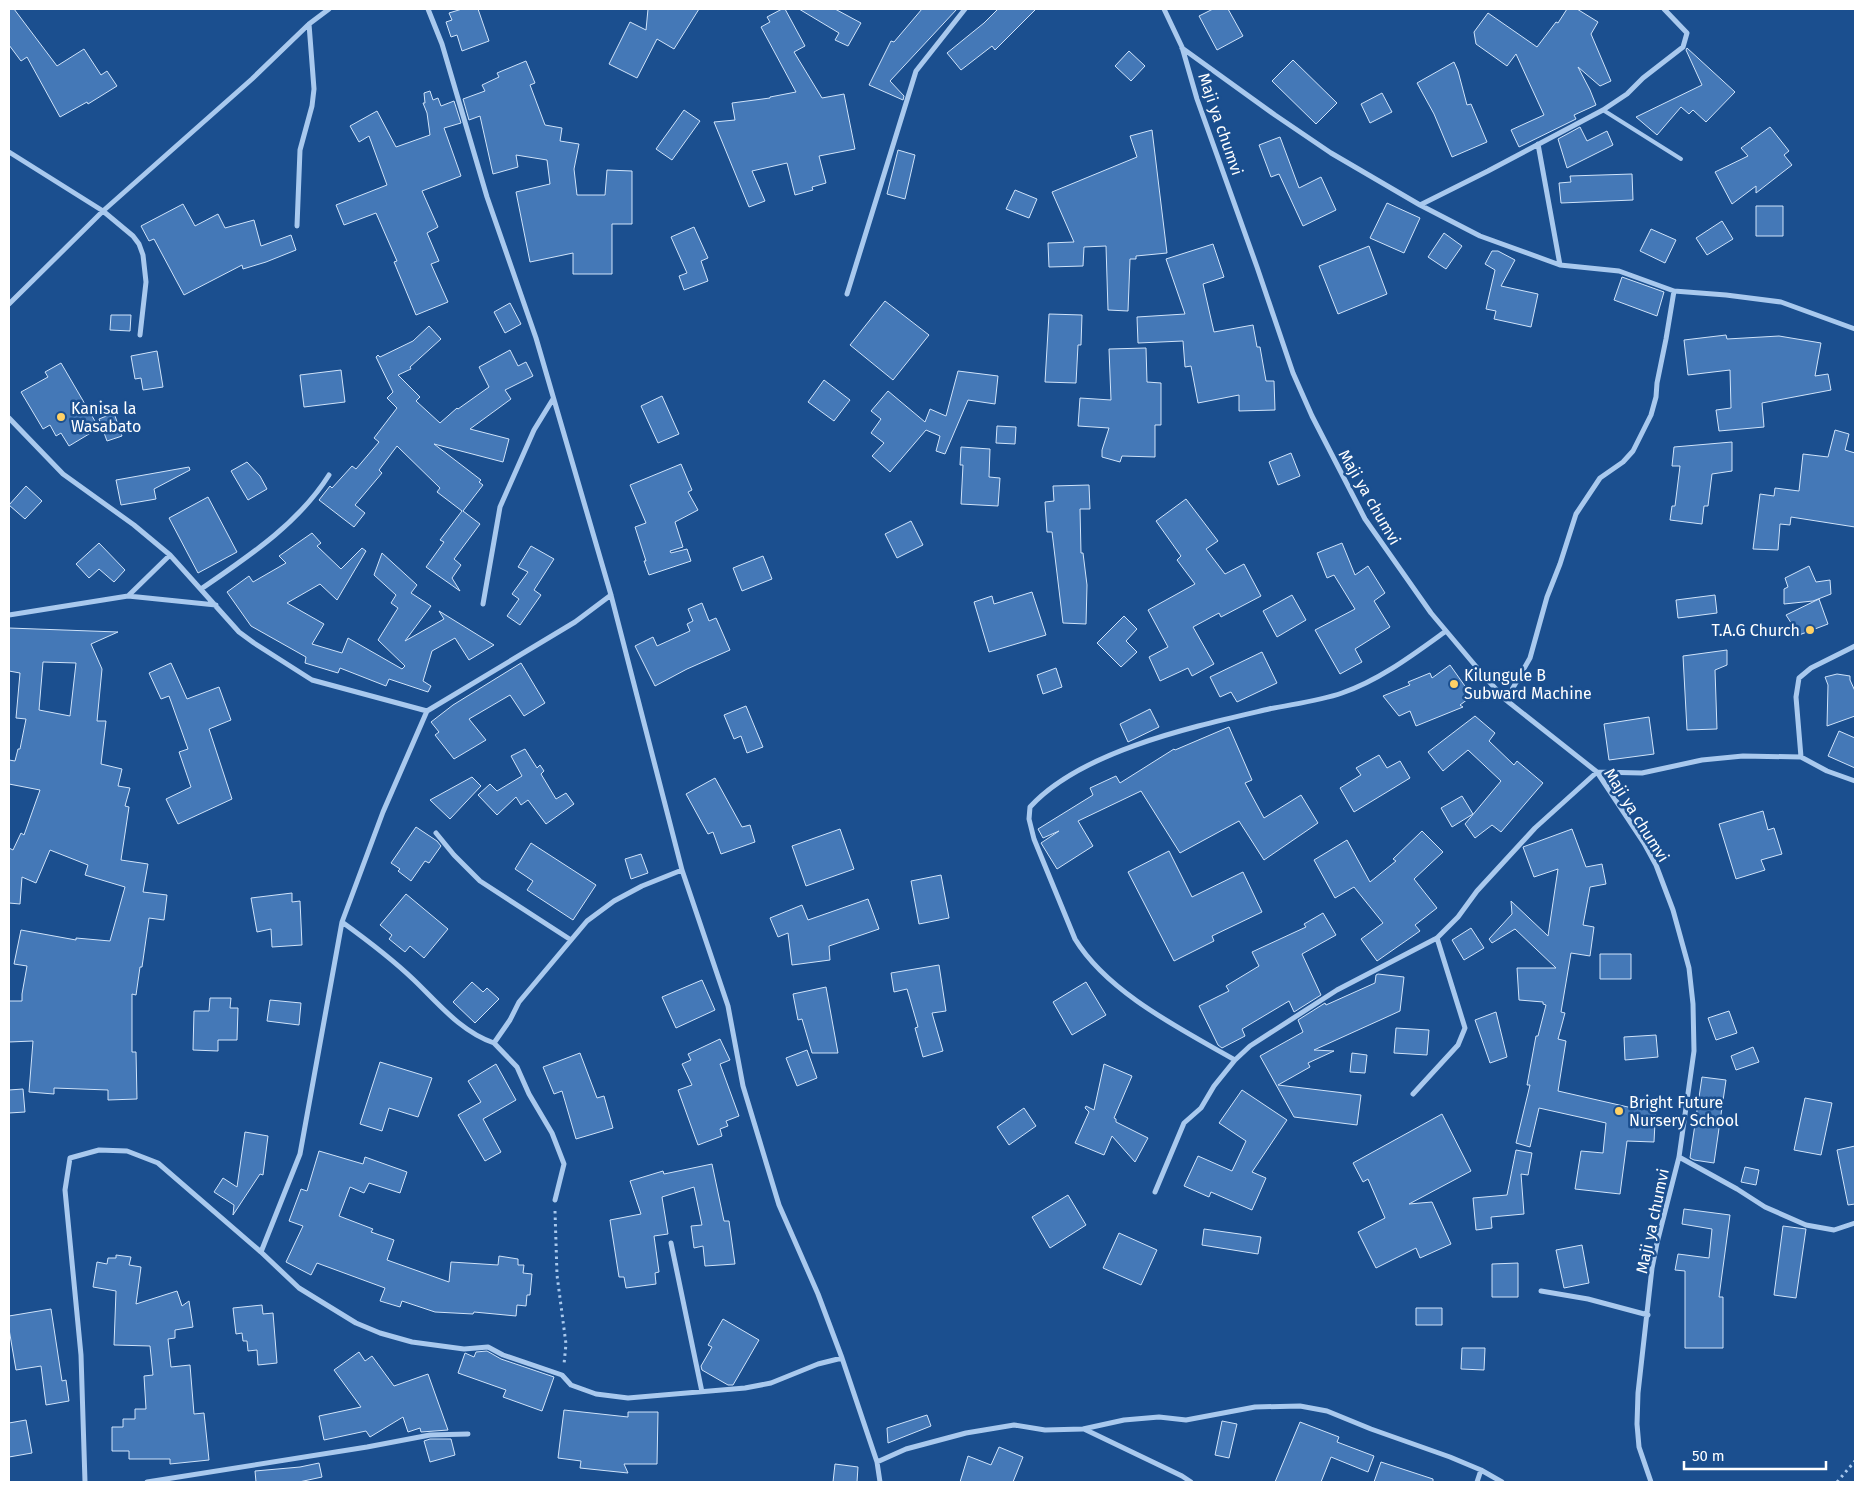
<svg xmlns="http://www.w3.org/2000/svg" width="1864" height="1491" font-family="'Fira Sans',sans-serif">
<rect width="100%" height="100%" fill="#1b4f8f"/>
<path fill="#4478b7" stroke="#cfe3fa" fill-rule="evenodd" d="M9,9H14L57,66L84,49L101,75L107,71L117,86L88,104L87,102L60,117L27,57L21,61L9,45Z
M462,9H478L489,41L462,51L457,35L451,37L446,22L452,20L449,13Z
M648,9H699L674,49L657,39L637,78L609,64L630,22L646,30Z
M782,9H785L805,46L794,52L822,98L844,94L855,149L819,156L826,183L812,187L813,190L795,195L787,163L752,171L765,201L749,207L714,122L735,120L732,103L770,98V97L796,92L761,27L770,22L767,17Z
M799,9H835L861,23L848,46L835,40L839,33Z
M922,9H957L890,81L904,96L903,100L869,85L891,41L894,42Z
M998,9H1036L995,50L992,46L961,70L947,53L984,23Z
M1213,9H1228L1243,36L1217,50L1199,16Z
M1567,9H1577L1598,22L1591,34L1611,81L1600,86L1578,67L1590,90L1596,105L1574,115L1576,119L1519,147L1511,130L1544,115L1516,54L1507,66L1476,44L1474,32L1488,13L1537,47L1556,22L1558,23Z
M1687,48L1735,92L1706,122L1693,110L1689,114L1681,107L1657,135L1636,117L1702,85L1686,50Z
M1129,51L1145,66L1131,81L1115,66Z
M1293,60L1337,103L1316,124L1272,81Z
M526,61L535,83L530,85L545,125L562,128L560,141L579,144L574,169L577,195H605L607,170L632,171V224H612V274H573V253L530,262L516,192L550,184L547,160L516,155L518,167L493,174L480,116L469,120L463,99L485,91L482,85L499,77L497,73Z
M1454,62L1458,71L1467,105L1471,104L1487,142L1452,157L1434,114L1417,83Z
M430,91L433,100L438,98L441,106L454,101L461,123L444,128L461,176L422,191L438,227L427,233L439,261L431,264L448,302L416,315L394,262L397,261L376,213L344,225L336,205L387,185L369,136L359,142L350,126L377,111L396,147L430,135L427,113L423,103H425L424,93Z
M1382,93L1392,112L1370,123L1361,104Z
M684,110L700,121L672,160L656,149Z
M1580,127L1587,141L1607,131L1613,145L1567,168L1558,139Z
M1770,127L1789,151L1784,155L1792,165L1756,193V186L1732,204L1715,172L1748,156L1741,148Z
M1152,130L1167,253L1136,256V259H1130L1128,311L1108,310L1106,246L1084,247L1083,266L1049,267L1048,243L1074,242L1052,192L1137,157L1130,136Z
M1280,137L1299,188L1321,177L1336,210L1303,226L1279,174L1271,177L1259,145Z
M898,150L915,155L905,199L887,194Z
M1632,174L1633,200L1561,203L1559,183L1571,182L1570,176Z
M1015,190L1037,199L1029,218L1006,209Z
M1387,203L1420,218L1404,253L1370,238Z
M183,204L195,226L218,214L225,228L254,220L261,246L291,235L296,250L266,262L243,269L242,265L184,295L154,239L149,241L141,226Z
M1756,206H1783V236H1756Z
M1722,221L1733,239L1707,255L1696,238Z
M694,227L708,258L701,261L708,281L684,290L679,276L687,273L671,237Z
M1651,229L1676,240L1665,263L1640,251Z
M1444,233L1462,246L1446,269L1428,257Z
M1213,244L1224,277L1203,284L1214,332L1253,325L1257,347H1260L1266,381H1274L1275,410L1239,411V395L1198,403L1191,366L1185,367L1183,341L1138,343L1137,317L1185,314L1166,259Z
M1369,246L1387,294L1338,314L1319,266Z
M1492,251H1498L1515,260L1501,286L1538,294L1531,327L1494,319L1496,311L1486,309L1495,270L1485,264Z
M1622,277L1664,292L1657,316L1614,300Z
M885,301L929,335L893,380L850,345Z
M510,303L521,324L505,333L494,312Z
M1049,314L1082,315L1081,345H1078L1076,383L1045,382Z
M111,315H131L130,331L110,330Z
M429,326L441,339L410,367L411,369L398,375L420,397L416,401L440,423L457,408L458,409L489,387L479,367L510,350L518,366L526,362L533,376L505,390L511,399L470,429L509,439L503,462L434,444L481,480L479,482L483,485L463,511L480,524L454,559L461,565L452,578L460,591L426,567L444,542L440,540L462,511L437,492L440,488L397,446L379,470L382,473L355,505L365,513L354,527L319,500L330,486L332,488L352,466L356,469L379,442L374,438L397,408L387,398L393,392L376,357L378,355L380,357L413,341Z
M1726,335L1727,339L1779,336L1821,343L1815,376L1828,374L1831,390L1762,403L1764,427L1719,431L1716,410L1731,408L1730,370L1688,375L1684,340Z
M1146,348L1147,382L1161,383V425H1155V457L1122,456L1120,462L1102,457V450L1109,428L1078,426L1080,398L1111,400L1109,349Z
M157,351L163,387L143,390L141,378L135,379L131,356Z
M61,363L99,428L69,446L61,433L56,436L50,425L43,429L21,392L48,377L45,372Z
M341,370L345,402L304,407L300,375Z
M958,371L998,376L995,404L968,400L945,454L936,451L940,436L926,430L890,472L872,456L884,443L871,433L881,419L871,411L888,391L925,422L930,409L946,416Z
M824,380L850,400L834,421L808,402Z
M662,396L679,434L658,443L641,406Z
M114,413L122,436L107,441L99,419Z
M997,426L1016,427L1015,444L996,443Z
M1835,430L1849,434L1845,450L1855,453V527L1791,517L1790,525L1780,524L1778,550L1753,549L1760,494L1774,496L1775,488L1799,491L1803,454L1828,457Z
M1732,442V471L1712,474L1708,506H1704L1702,524L1670,520L1672,506H1675L1680,466H1672L1674,447Z
M961,447L990,449L989,477L1000,478L998,506L961,504L963,465H960Z
M1291,453L1300,476L1278,485L1269,462Z
M247,462L260,476L267,489L248,500L231,471Z
M681,464L692,490L688,492L698,510L675,522L683,547L670,551L671,553L687,549L691,561L649,575L644,561H646L635,527L646,523L630,485Z
M189,467L190,470L154,489L156,499L121,505L116,480Z
M1089,485L1090,509H1080L1081,553H1083L1087,585L1086,624L1063,623L1052,532H1047L1045,502L1054,501L1053,486Z
M26,486L42,501L25,519L9,505Z
M208,497L237,552L198,573L169,518Z
M1186,499L1218,541L1206,549L1225,574L1244,564L1261,596L1221,617L1219,613L1193,627L1214,664L1192,676L1188,668L1160,681L1149,657L1168,647L1148,610L1195,584L1177,560L1181,556L1156,521Z
M911,521L923,545L897,558L885,534Z
M312,533L321,543L317,546L341,569L362,548L366,551L337,600L320,584L287,603L324,624L312,644L342,653L348,638L402,669L405,666L378,640L398,608L391,603L396,595L374,575L382,553L417,585L411,593L431,606L405,641L444,619L439,611L494,645L469,660L455,638L432,651L423,681L431,686L428,692L389,679L386,686L340,668L338,673L305,663L306,657L251,626L227,592L249,576L253,582L286,563L279,556Z
M99,543L125,570L114,582L99,569L89,578L76,564Z
M1342,543L1355,575L1368,566L1385,593L1374,601L1390,627L1355,649L1362,662L1340,674L1315,630L1355,609L1334,575L1327,578L1317,553Z
M531,546L554,559L534,590L541,595L520,625L507,616L519,599L512,594L528,572L518,567Z
M763,556L772,579L742,591L733,568Z
M1809,566L1816,582L1830,580L1831,594L1813,601L1784,604V589L1788,587L1785,578Z
M1032,592L1046,635L989,652L974,602L992,596L994,604Z
M1292,595L1306,620L1277,637L1263,611Z
M1715,595L1717,613L1678,618L1676,600Z
M1819,599L1828,624L1799,635L1786,615Z
M702,603L709,621L716,618L730,650L687,669L655,686L635,646L653,637L657,646L690,631L687,624L693,621L688,609Z
M1124,616L1137,629L1126,641L1137,652L1121,667L1097,643Z
M9,628L118,632L91,644L102,669L97,721H106L101,764L122,769L118,786L130,788L125,806L129,807L121,860L148,864L143,892L167,895L164,920L149,918L142,967H140L136,995L132,994V1052H136L137,1099L108,1100V1090L54,1088V1094L29,1092L33,1041L9,1042V1001H22V994L27,966L14,964L21,930L76,940V938L110,941L125,887L85,875L88,865L50,850L36,883L22,877L20,904L9,903V848L13,850L21,833L24,835L40,790L9,784V760L15,761L18,749H20L26,719L16,718L20,673L9,671ZM43,662L76,663L70,716L39,710Z
M1727,650V665L1715,670L1717,729L1687,730L1683,656Z
M1262,652L1277,683L1237,702L1231,692L1220,697L1210,677Z
M171,663L187,699L219,687L231,720L209,729L232,799L178,824L166,799L191,787L179,752L188,749L169,696L161,699L149,673Z
M521,663L545,703L524,716L510,695L469,719L486,740L454,759L435,735L439,732L431,722L453,705Z
M1450,665L1472,696L1460,705L1463,707L1416,726L1410,711L1399,716L1383,696L1410,685L1408,682L1430,673L1432,678Z
M1056,668L1062,687L1043,694L1037,675Z
M1837,674L1850,676V680L1855,691V716L1827,726L1828,685L1825,677Z
M746,706L763,747L747,753L741,736L734,739L724,715Z
M1150,709L1159,727L1128,742L1120,724Z
M1475,716L1495,733L1489,741L1514,765L1517,761L1543,783L1501,832L1492,825L1475,838L1465,824L1501,781L1468,750L1443,771L1428,752Z
M1649,717L1654,754L1609,760L1604,724Z
M1229,727L1252,780L1245,783L1264,818L1301,795L1318,823L1264,860L1239,821L1180,853L1141,791L1078,821L1093,846L1057,869L1041,843L1059,831L1043,838L1038,829L1093,795L1090,788L1116,776L1120,783L1174,749L1175,750Z
M1839,731L1855,738V768L1828,756Z
M525,749L537,768L540,765L544,771L541,774L556,799L566,793L574,804L546,824L528,800L521,805L516,797L497,815L478,795L490,784L497,791L522,776L511,756Z
M1379,755L1387,768L1400,761L1410,778L1354,812L1340,788L1361,775L1356,768Z
M472,777L481,786L450,819L430,800Z
M715,778L742,827L750,825L755,842L721,854L713,832L708,834L686,794Z
M1462,796L1473,814L1452,827L1441,808Z
M1763,811L1768,830L1774,828L1782,854L1761,860L1765,870L1736,879L1719,824Z
M416,827L437,841L441,846L429,863L425,861L411,881L398,871L400,869L391,863Z
M840,829L854,869L806,886L792,846Z
M1572,829L1586,867L1602,864L1606,884L1590,887L1583,925L1594,927L1590,956L1571,953L1561,1012L1565,1013L1558,1039L1566,1041L1558,1091L1641,1110L1642,1102L1656,1103L1654,1142L1627,1141L1620,1194L1575,1189L1581,1151L1603,1153L1606,1123L1539,1108L1530,1147L1516,1143L1530,1085H1527L1536,1036H1538L1546,1005L1543,1004V1002L1519,1000L1517,968H1556L1515,929L1492,943L1489,939L1512,914L1511,901L1548,936L1558,869L1534,877L1523,847Z
M1422,831L1443,852L1414,879L1437,908L1415,925L1420,931L1377,961L1361,939L1383,923L1354,887L1335,898L1314,860L1347,840L1370,882L1396,861L1393,859Z
M531,843L596,885L573,920L527,890L533,881L515,869Z
M1169,851L1192,897L1243,872L1262,912L1212,936L1214,941L1174,961L1128,872Z
M641,854L648,873L631,879L625,859Z
M941,875L949,918L919,924L911,881Z
M292,893V902L300,901L302,945L272,947L271,929L257,932L251,898Z
M406,894L448,929L424,958L410,946L405,952L389,939L392,935L380,925Z
M868,899L879,929L829,946L830,960L792,965L788,933L778,937L770,918L802,905L808,920Z
M1323,913L1336,935L1302,954L1321,995L1294,1012L1289,1001L1242,1029L1245,1036L1222,1048L1218,1045L1199,1006L1229,991L1226,986L1259,966L1252,952L1306,927L1304,924Z
M1471,928L1484,948L1464,960L1452,940Z
M1600,954H1631V979H1600Z
M939,965L946,1011L932,1013L943,1051L923,1057L915,1028L918,1027L907,989L894,992L891,973Z
M1378,974L1404,977L1400,1011L1314,1050L1334,1051L1308,1063L1310,1067L1278,1085L1361,1095L1357,1125L1294,1117L1260,1056L1303,1032L1298,1020L1325,1003L1326,1005L1375,983L1376,975Z
M702,980L715,1010L676,1028L662,997Z
M472,982L483,992L487,988L499,999L475,1023L453,1002Z
M1086,982L1106,1015L1072,1035L1053,1002Z
M826,987L838,1053H812L802,1019L798,1020L793,994Z
M210,998H231L230,1008H238L237,1040H218V1051L193,1050L194,1011H209Z
M270,1000L301,1003L299,1025L267,1021Z
M1729,1011L1737,1033L1716,1040L1708,1018Z
M1496,1012L1507,1057L1490,1063L1475,1020Z
M1396,1028L1429,1030L1427,1055L1394,1053Z
M1656,1035L1658,1057L1625,1060L1624,1037Z
M720,1039L730,1060L720,1064L739,1116L726,1121L728,1126L720,1129L722,1136L698,1145L678,1090L692,1085L682,1064L691,1060L688,1054Z
M1753,1047L1759,1062L1736,1070L1731,1056Z
M807,1050L817,1078L797,1086L786,1058Z
M580,1053L597,1098L604,1096L613,1128L576,1139L562,1091L554,1094L543,1067Z
M1352,1053L1367,1055L1365,1073L1350,1072Z
M380,1062L432,1078L418,1117L389,1108L382,1131L360,1124Z
M496,1064L516,1100L483,1119L501,1152L485,1161L458,1115L481,1102L468,1081Z
M1104,1064L1132,1076L1114,1118L1116,1119V1122L1148,1138L1135,1162L1112,1136L1104,1155L1075,1143L1089,1112L1085,1108L1086,1106L1094,1110Z
M1702,1077L1726,1080L1714,1163L1694,1160L1690,1158Z
M23,1089L25,1112L9,1113V1090Z
M1242,1090L1287,1120L1252,1172L1266,1178L1252,1210L1211,1192L1209,1197L1184,1186L1198,1156L1232,1171L1246,1141L1219,1123Z
M1805,1098L1832,1103L1821,1155L1794,1150Z
M1024,1108L1036,1126L1009,1145L997,1127Z
M1442,1114L1471,1171L1409,1204L1432,1202L1451,1244L1420,1258L1416,1248L1376,1268L1358,1232L1385,1218L1368,1179L1363,1182L1353,1163Z
M245,1132L268,1136L263,1175L260,1174L233,1215L234,1205L214,1192L223,1178L237,1187Z
M1855,1146V1204L1848,1205L1837,1150Z
M1516,1150L1532,1153L1528,1175L1521,1174L1524,1214L1491,1217L1492,1228L1476,1230L1473,1198L1507,1195Z
M319,1151L363,1164L365,1157L407,1172L400,1193L369,1183L364,1193L350,1187L339,1216L373,1229L371,1232L394,1240L387,1260L449,1282L451,1262L498,1265L499,1256L518,1259V1265H524L523,1273L532,1274L530,1295H527L526,1306L517,1305L516,1316L474,1312L473,1314L435,1312L402,1301L400,1307L380,1301L385,1288L317,1263L311,1275L286,1262L303,1226L289,1221L301,1189L307,1191Z
M712,1164L724,1221H729L735,1264L705,1266L703,1246L694,1248L691,1226L702,1225L694,1187L662,1197L668,1234L654,1236L659,1272L655,1273L656,1284L626,1288L624,1277H619L610,1220L641,1214L630,1181L663,1171L664,1174Z
M1745,1167L1759,1170L1756,1185L1741,1182Z
M1068,1195L1086,1225L1050,1248L1032,1217Z
M1684,1209L1730,1215L1719,1297H1723V1348H1685V1271L1675,1270L1678,1254L1709,1258L1712,1229L1682,1224Z
M1783,1226L1806,1229L1796,1298L1774,1295Z
M1204,1229L1261,1237L1258,1254L1202,1245Z
M1119,1233L1157,1250L1141,1285L1103,1268Z
M1582,1245L1589,1283L1564,1288L1556,1250Z
M116,1255L131,1257L129,1265L141,1267L136,1304L177,1291L182,1306L189,1301L193,1327L175,1330V1338L168,1339L171,1367L190,1365L194,1414L204,1413L209,1460L170,1464V1459H129V1451H112V1427H123V1419H135V1409H146L144,1376L153,1375L150,1346L114,1345L116,1291L93,1287L97,1262L107,1264L108,1258H116Z
M1518,1263V1297H1492V1264Z
M262,1305L263,1314L273,1313L277,1363L258,1365L257,1350L248,1351L247,1341H243L242,1333L236,1334L233,1308Z
M1416,1308H1442V1325H1416Z
M51,1309L62,1381L66,1380L69,1401L46,1405L41,1366L16,1370L9,1329V1316Z
M723,1319L759,1340L733,1385H728L702,1370L701,1366L712,1347L708,1345Z
M1462,1348H1485L1484,1370L1461,1369Z
M487,1351L501,1359L554,1377L542,1411L503,1397L506,1390L458,1373L465,1353L474,1357L476,1352Z
M359,1352L365,1361L372,1356L394,1386L428,1374L448,1430L421,1432L420,1428L408,1432L403,1417L370,1437L366,1431L324,1440L319,1416L361,1407L334,1370Z
M564,1410L628,1417V1412H658L657,1464H624L628,1473L580,1468L581,1461L558,1458Z
M927,1415L931,1426L888,1443L887,1428Z
M26,1420L32,1453L9,1457V1423Z
M1222,1421L1237,1424L1229,1458L1215,1455Z
M1300,1422L1339,1437L1337,1442L1374,1456L1368,1472L1331,1457L1321,1482H1275Z
M430,1439H451L455,1455L430,1462L424,1441Z
M999,1447L1023,1457L1013,1482H960L968,1456L991,1465Z
M1381,1462L1433,1479V1482H1374Z
M319,1463L322,1477L299,1482H256L255,1471L300,1467Z
M835,1464L858,1467L857,1482H833Z"/>
<g fill="none" stroke-linecap="round" stroke-linejoin="round">
<path stroke="#a9c9ee" stroke-width="3" stroke-dasharray="2.5 4" stroke-linecap="butt" d="M555,1211L557,1275L566,1344L564,1364
M1837,1482L1855,1461"/>
<path stroke="#a9c9ee" stroke-width="4" d="M1603,110L1681,159"/>
<path stroke="#a9c9ee" stroke-width="5" d="M428,9L442,44L487,197L536,338L611,595L682,870L728,1006L743,1086L779,1205L818,1294L842,1358L877,1462L880,1482
M1164,9L1182,47L1197,99L1257,267L1293,373L1312,416L1365,519L1431,613L1484,676L1506,700L1597,772L1644,843L1656,865L1673,910L1689,968L1693,1004L1694,1051L1679,1157L1657,1243L1652,1268L1638,1393L1637,1424L1639,1447L1651,1482
M1182,48L1275,115L1331,153L1420,205L1480,236L1560,265L1619,271L1674,291L1726,295L1781,302L1855,329
M1538,144L1560,265
M9,152L103,211L133,236L139,244L143,255L146,282L140,335
M1420,205L1488,171L1603,110L1627,94L1643,78L1683,47L1687,33L1664,9
M297,226L300,150L312,106L314,89L309,24
M847,294L916,71L965,9
M9,304L103,211L252,79L309,24L329,9
M9,418L63,474L134,525L170,555L239,632L254,643L312,680L427,711
M201,589C249,556 298,524 329,475
M128,596L170,555
M483,604L500,507L534,430L553,399
M9,615L128,596L216,605
M1506,700L1530,658L1547,597L1560,564L1576,514L1600,478L1623,462L1633,451L1651,415L1656,397L1657,383L1666,339L1674,291
M1801,757L1796,697L1799,678L1811,668L1855,646
M436,833L454,855L480,881L571,940
M494,1043C461,1032 438,1003 414,980C391,958 367,940 342,922L383,812L427,711L575,622L611,595
M1235,1060C1181,1029 1108,993 1075,939L1034,839L1029,819L1030,807C1082,750 1196,726 1269,709C1293,704 1319,701 1342,693C1380,680 1414,654 1446,631
M1413,1094L1458,1045L1465,1028L1437,938
M1679,1157L1737,1189L1765,1207L1806,1225L1834,1230L1855,1223
M1155,1192L1184,1123L1201,1108L1214,1086L1235,1060L1250,1046L1337,990L1437,938L1458,917L1477,891L1535,828L1597,772L1642,773L1702,760L1743,756L1801,757L1827,771L1855,781
M555,1200L564,1164L552,1133L529,1094L517,1067L494,1043L510,1020L519,1002L587,921L614,901L642,886L682,870
M671,1243L702,1392
M261,1252L300,1154L342,922
M1541,1291L1588,1299L1648,1315
M1084,1429L1182,1476L1191,1482
M877,1462L906,1449L966,1433L1014,1425L1045,1430L1083,1429L1124,1420L1159,1417L1186,1420L1255,1407L1300,1406L1327,1411L1371,1429L1450,1457L1481,1470L1502,1482
M85,1482L81,1355L65,1190L70,1158L99,1150L127,1151L158,1163L261,1252L299,1288L356,1323L380,1333L412,1342L464,1349L488,1347L503,1355L562,1375L571,1385L596,1394L628,1398L745,1388L771,1383L818,1364L842,1358
M147,1482L367,1447L430,1435L468,1434
M1477,1482L1481,1470"/>
</g>
<g fill="#ffd166" stroke="#1b4f8f" stroke-width="2">
<circle cx="61" cy="417" r="5"/>
<circle cx="1810" cy="630" r="5"/>
<circle cx="1454" cy="684" r="5"/>
<circle cx="1619" cy="1111" r="5"/>
</g>
<g text-anchor="middle" stroke-width="5" stroke-linejoin="round" paint-order="stroke">
<g font-size="16" fill="#fff" stroke="#1b4f8f">
<text transform="translate(1221 124) rotate(71)" y="6">Maji ya chumvi</text>
<text transform="translate(1370 497) rotate(60)" y="6">Maji ya chumvi</text>
<text transform="translate(1637 815) rotate(58)" y="6">Maji ya chumvi</text>
<text transform="translate(1652 1221) rotate(-78)" y="6">Maji ya chumvi</text>
</g>
<g font-size="16" fill="#fff" stroke="#1b4f8f" text-anchor="start">
<text x="71" y="414">Kanisa la<tspan x="71" dy="18">Wasabato</tspan></text>
<text x="1800" y="636" text-anchor="end">T.A.G Church</text>
<text x="1464" y="681">Kilungule B<tspan x="1464" dy="18">Subward Machine</tspan></text>
<text x="1629" y="1108">Bright Future<tspan x="1629" dy="18">Nursery School</tspan></text>
</g>
</g>
<rect width="1864" height="1491" fill="none" stroke="#ffffff" stroke-width="20"/>
<path d="M1684 1461v8h142v-8" fill="none" stroke="#ffffff" stroke-width="2.5"/>
<text x="1692" y="1461" font-size="15" fill="#ffffff" stroke="#1b4f8f" stroke-width="4" paint-order="stroke">50 m</text>
</svg>
